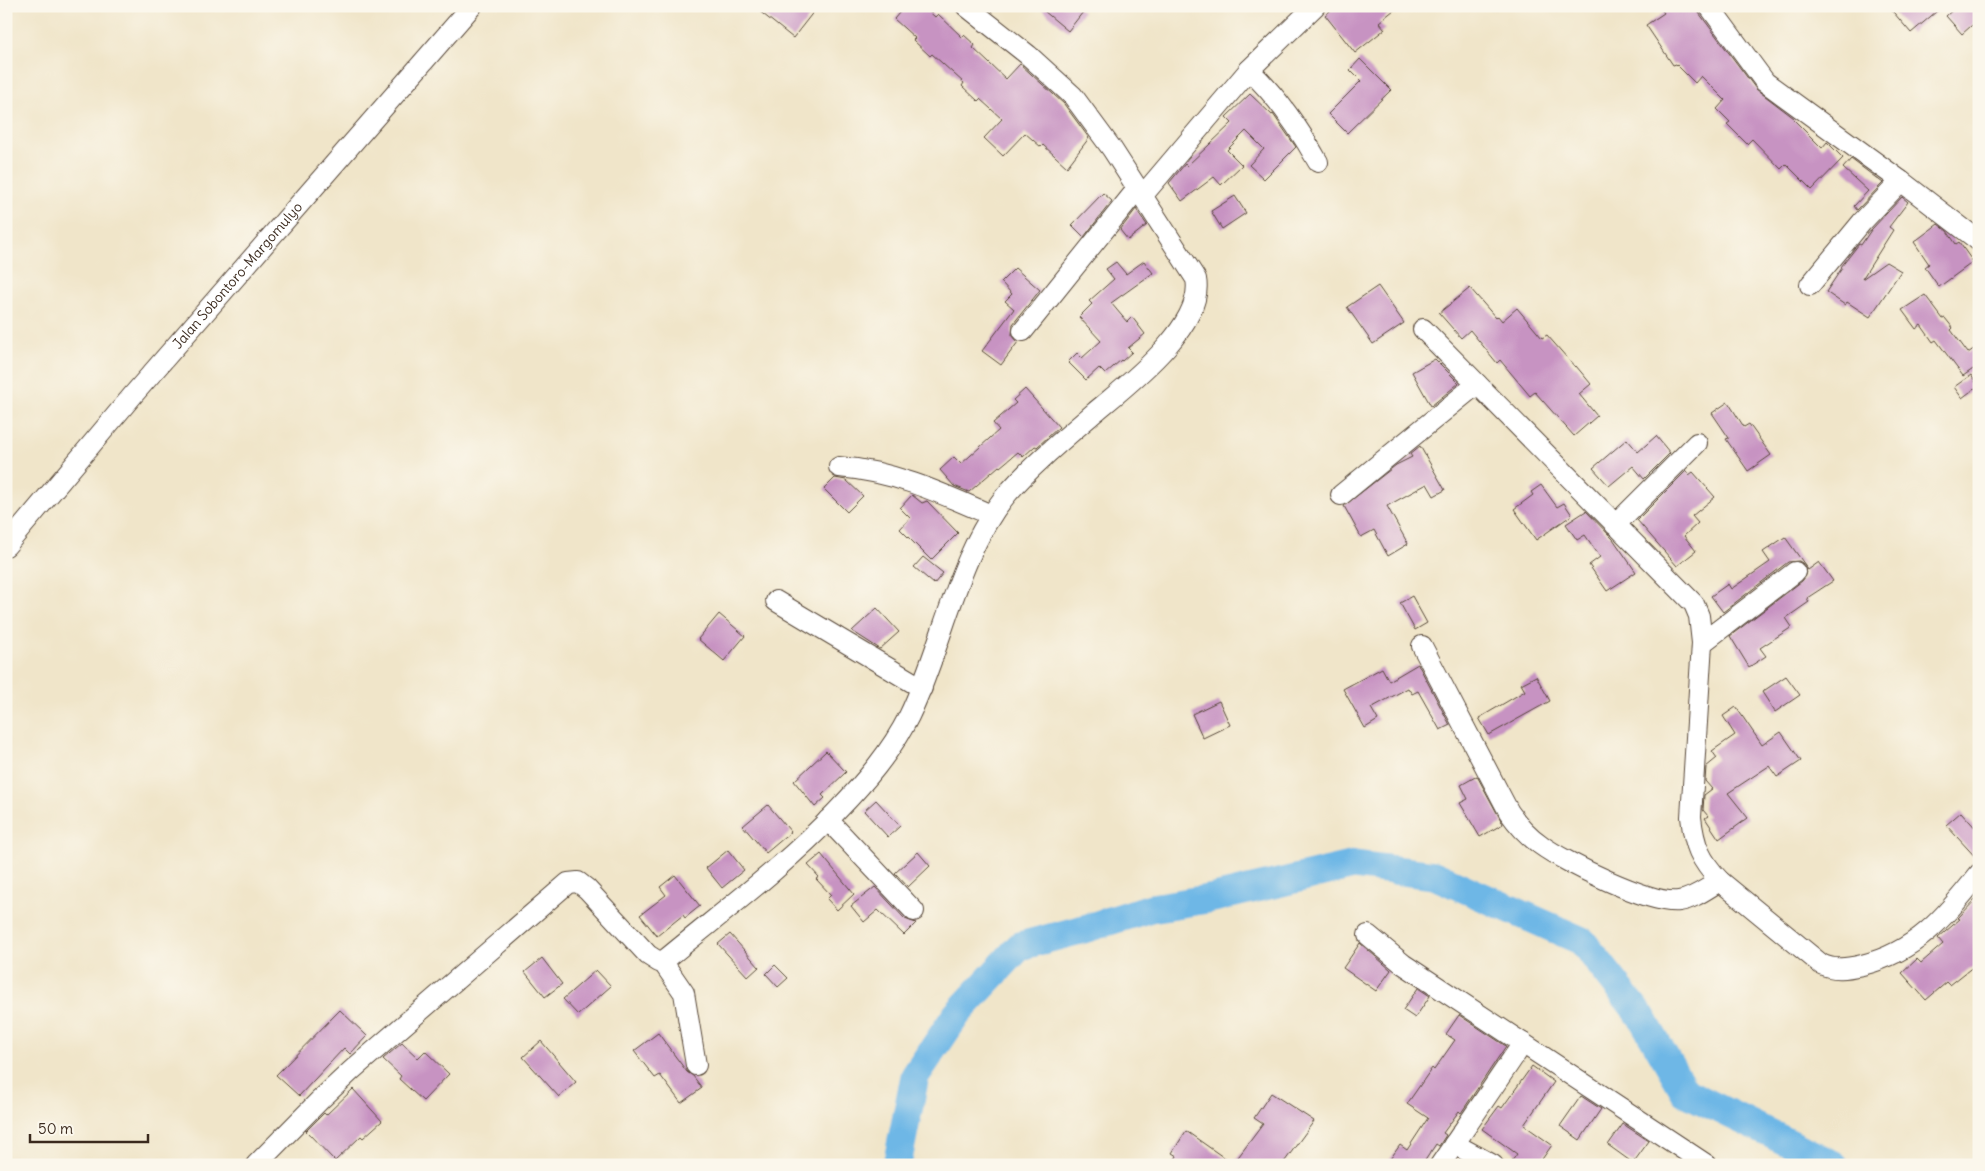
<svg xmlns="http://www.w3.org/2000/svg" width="1985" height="1171" font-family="Delius,sans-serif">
<rect width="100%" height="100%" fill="#fbf7ec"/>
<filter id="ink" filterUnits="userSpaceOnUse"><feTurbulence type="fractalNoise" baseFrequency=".02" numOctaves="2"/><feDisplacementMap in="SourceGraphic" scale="10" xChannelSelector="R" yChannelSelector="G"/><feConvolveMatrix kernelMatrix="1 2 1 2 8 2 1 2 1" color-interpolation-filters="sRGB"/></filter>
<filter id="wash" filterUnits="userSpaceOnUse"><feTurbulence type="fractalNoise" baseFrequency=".0096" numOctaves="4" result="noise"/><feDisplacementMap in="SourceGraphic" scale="20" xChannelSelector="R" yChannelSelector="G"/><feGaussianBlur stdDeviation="1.12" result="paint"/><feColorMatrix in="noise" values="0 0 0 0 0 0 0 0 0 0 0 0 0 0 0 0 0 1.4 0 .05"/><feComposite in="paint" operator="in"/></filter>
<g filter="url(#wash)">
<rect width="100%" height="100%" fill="#f0e5c9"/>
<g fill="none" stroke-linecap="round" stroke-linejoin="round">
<path stroke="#6eb7e6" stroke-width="29" d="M897,1165L915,1076L957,1014L1020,946L1084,929L1151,908L1214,898L1354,865L1434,875L1582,941L1641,1016L1685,1092L1834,1165"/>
</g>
<g id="blocks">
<path fill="#c793c2" d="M753,6H818L793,38Z
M905,6H923L935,17L938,14L962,37L964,35L975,45L973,48L1006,79L1020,64L1064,104L1089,138L1067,167L1043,145L1041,147L1025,133L1003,156L984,138L1002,119L980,99L978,101L962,86L964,83L932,54L930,56L913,40L915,38L894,19Z
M1038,6H1076L1083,12L1068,31Z
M1336,6H1399L1379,22L1385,29L1355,53L1325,15Z
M1659,6H1697L1699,13L1756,89L1794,118L1793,119L1822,148L1827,142L1843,158L1812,190L1786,164L1781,169L1752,139L1747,144L1727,124L1730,122L1717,109L1725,100L1701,76L1695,83L1676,64L1673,65L1646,25L1664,13Z
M1888,6H1943L1911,33Z
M1957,6H1979V19L1962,34L1946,16Z
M1360,59L1391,90L1347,133L1328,114L1361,81L1350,70Z
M1250,94L1272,115L1273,114L1296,147L1264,179L1249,165L1264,149L1246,131L1227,150L1242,165L1221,185L1214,177L1182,201L1169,183L1185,164L1187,166L1232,123L1226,117Z
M1851,159L1883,183L1857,210L1854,206L1868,191L1843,168Z
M1103,193L1112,201L1084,237L1072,225Z
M1235,196L1246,213L1222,229L1211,211Z
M1902,197L1908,202L1889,227L1893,230L1862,279L1886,262L1901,271L1870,317L1847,302L1845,305L1826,292L1842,268L1841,267L1859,244L1861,245L1871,230Z
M1136,209L1147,225L1128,240L1120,230Z
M1938,224L1947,231L1956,244L1959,242L1973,262L1939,287L1925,267L1929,264L1914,242Z
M1144,261L1153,273L1111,303L1127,322L1132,317L1145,334L1128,348L1132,352L1122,361L1121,360L1105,374L1099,368L1086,380L1068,362L1077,353L1082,358L1101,341L1079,317L1092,304L1089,301L1114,279L1106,269L1116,262L1126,274Z
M1015,268L1040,290L1013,324L1012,335L1018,342L1001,365L982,351L1014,309L1005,301L1012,294L1001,282Z
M1378,286L1404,323L1373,344L1347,307Z
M1470,288L1496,318L1498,316L1502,321L1517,308L1542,338L1547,335L1575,367L1576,366L1591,384L1579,394L1597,416L1574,436L1535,392L1530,396L1500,360L1497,363L1470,330L1461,338L1439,313Z
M1925,295L1943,319L1945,318L1953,328L1951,330L1968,353L1979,345V365L1963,376L1936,340L1933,342L1921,325L1916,329L1902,310Z
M1435,359L1459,383L1431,406L1412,372Z
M1971,375L1978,386L1962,398L1954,387Z
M1025,389L1059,427L1037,447L1035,446L1023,457L1018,452L1000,467L999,466L969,492L954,486L940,470L954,457L961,464L999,430L993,423L1016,403L1013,400Z
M1728,402L1744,427L1749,424L1771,455L1748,471L1726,439L1729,438L1712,413Z
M1656,436L1670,453L1644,479L1633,466L1609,486L1593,468L1627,439L1638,452Z
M1420,446L1445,490L1434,496L1427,484L1387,506L1408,544L1388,556L1374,530L1361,537L1344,506L1396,465L1412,457L1410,454Z
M1686,471L1689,475L1693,472L1715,497L1692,516L1698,523L1684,536L1696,551L1677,566L1637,520Z
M835,478L846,480L863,496L847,512L824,489Z
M1541,485L1557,507L1564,503L1572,515L1536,540L1514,509L1533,495L1531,492Z
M912,495L922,503L927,501L958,533L931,560L900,529L910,518L900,508Z
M1586,511L1613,539L1636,572L1607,591L1589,565L1600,557L1585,535L1577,540L1566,524Z
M1785,537L1805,565L1799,561L1788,562L1723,612L1711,596L1728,584L1731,589L1770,562L1763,552Z
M923,557L943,573L934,584L914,567Z
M1819,562L1833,581L1807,598L1809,602L1786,618L1792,627L1760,648L1766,656L1749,667L1730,636L1802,581L1806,576L1805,565L1808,570Z
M1412,596L1427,623L1415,630L1400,603Z
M877,608L899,632L880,649L852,631Z
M719,614L745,636L724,661L698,639Z
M1418,664L1450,725L1440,730L1418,691L1412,694L1408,688L1371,708L1378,720L1365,728L1343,689L1382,668L1389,681Z
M1536,676L1550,701L1489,735L1479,718L1525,691L1521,684Z
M1786,676L1800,695L1775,712L1762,692Z
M1219,701L1230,725L1203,738L1192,714Z
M1736,707L1762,745L1781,732L1801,761L1777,777L1769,766L1728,793L1748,818L1719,839L1705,818L1708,816L1703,810L1704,795L1712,789L1705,781L1706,767L1717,758L1712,751L1735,735L1723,716Z
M826,751L846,772L822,795L825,798L815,807L794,781Z
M1477,776L1503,824L1480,837L1460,803L1468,799L1461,785Z
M876,800L900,826L888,837L864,811Z
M768,805L791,832L766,853L743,826Z
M1961,812L1979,832V861L1946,825Z
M728,850L744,870L722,888L706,868Z
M918,852L930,866L908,887L895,873Z
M821,854L854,894L837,910L827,899L831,895L816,879L819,877L808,865Z
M675,875L700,906L685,918L683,915L657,936L640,915L666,895L660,887Z
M875,887L905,919L916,923L904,935L878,910L864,922L851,906Z
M1979,896V962L1950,985L1947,982L1926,1000L1902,973L1917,959L1921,963L1943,944L1938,938L1960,919L1958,918Z
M730,934L759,967L748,977L718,944Z
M1360,943L1391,970L1376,991L1343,968Z
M542,958L562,984L545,997L525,972Z
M775,965L788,978L778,987L766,974Z
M596,970L611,986L578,1015L563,999Z
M1418,988L1430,996L1415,1018L1403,1010Z
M340,1010L367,1036L350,1054L344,1048L299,1096L276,1075Z
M1459,1015L1506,1046L1461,1113L1459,1111L1443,1133L1446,1135L1439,1146L1436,1144L1422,1165H1386L1400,1145L1407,1150L1428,1118L1407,1104L1432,1068L1434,1070L1455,1040L1446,1034Z
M658,1033L687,1072L693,1076L702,1088L681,1103L660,1075L655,1078L634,1051Z
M541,1041L576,1082L559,1097L523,1057Z
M402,1043L418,1058L425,1051L449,1074L423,1101L399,1079L401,1076L383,1059Z
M1532,1066L1554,1082L1524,1125L1552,1145L1538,1165H1509L1517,1154L1482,1129L1499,1106L1502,1108Z
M353,1089L382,1121L363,1138L361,1136L335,1161L306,1131L324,1113L326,1115Z
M1271,1093L1314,1121L1282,1165H1172L1177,1156L1172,1153L1186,1131L1233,1164L1263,1124L1254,1118Z
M1581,1096L1601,1109L1580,1140L1560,1126Z
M1623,1124L1649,1141L1633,1163L1608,1145Z"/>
</g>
</g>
<g filter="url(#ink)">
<use href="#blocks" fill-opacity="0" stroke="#564638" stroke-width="1"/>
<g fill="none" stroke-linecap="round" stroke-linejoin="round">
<g stroke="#564638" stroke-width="22">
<g id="minor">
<path d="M1709,6L1765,82L1901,181L1979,241"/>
<path d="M1249,70C1278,97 1299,128 1318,162"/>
<path d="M1143,195L1249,70L1315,6"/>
<path d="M1810,285L1862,222L1901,181"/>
<path d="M1423,329L1694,604L1699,616L1702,643L1691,817C1694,845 1700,860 1720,881L1821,964C1835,971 1848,968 1862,965C1916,952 1946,916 1979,874"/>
<path d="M1023,331L1138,188"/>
<path d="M839,467C893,471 941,493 991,515"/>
<path d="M1341,495L1477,384"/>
<path d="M1615,525L1697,443"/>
<path id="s1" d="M6,546L133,395L472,6"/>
<path d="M776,601L922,688"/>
<path d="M1702,643L1795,572"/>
<path d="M1422,646L1509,812C1518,825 1528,836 1541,845C1564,862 1651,905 1679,901C1694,899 1707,888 1720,881"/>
<path d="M828,820L914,911"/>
<path d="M1368,935L1403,964L1707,1165"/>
<path d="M662,961L684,993L696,1065"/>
<path d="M1454,1144L1493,1165"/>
<path d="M256,1165L320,1100L352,1070L568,883L578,882L587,889L648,955L659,962L666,959C724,911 785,866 837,811C865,782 891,752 909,716C943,646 957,554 1007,494C1032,465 1066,437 1095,412C1127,385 1205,326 1196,279L1112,149L1073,96L1028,55L966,6"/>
<path d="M1440,1165L1523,1043"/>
</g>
</g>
<use href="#minor" stroke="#fff" stroke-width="20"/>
</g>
</g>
<g text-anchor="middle" stroke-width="4.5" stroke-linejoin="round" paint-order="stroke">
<g font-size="14" fill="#3b2a1e" stroke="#fbf7ec">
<text dy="5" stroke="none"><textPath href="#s1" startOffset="356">Jalan Sobontoro-Margomulyo</textPath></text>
</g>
</g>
<rect width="1985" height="1171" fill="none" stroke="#fbf7ec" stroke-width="25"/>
<path d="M30 1134v8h118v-8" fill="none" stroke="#3b2a1e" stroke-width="2.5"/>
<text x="38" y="1134" font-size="15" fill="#3b2a1e" stroke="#fbf7ec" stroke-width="4" paint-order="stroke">50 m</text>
</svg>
